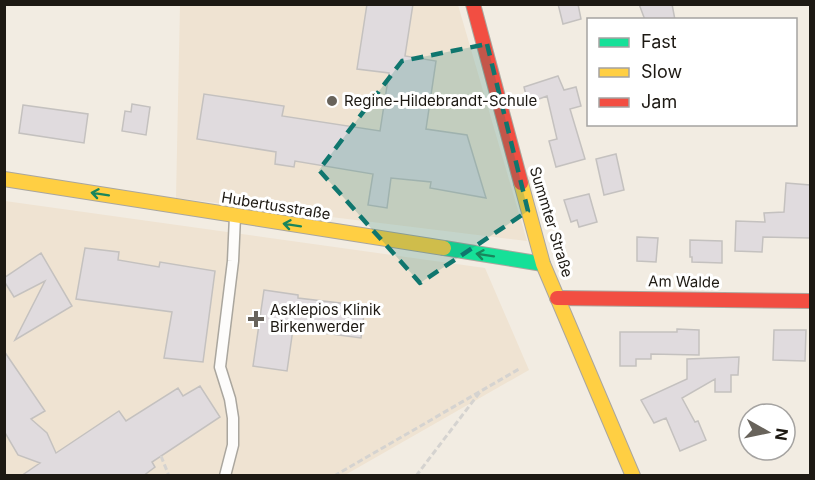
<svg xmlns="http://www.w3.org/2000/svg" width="815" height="480" font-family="Inter,sans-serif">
<rect width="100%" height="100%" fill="#f2ece2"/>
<path fill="#efe3d2" d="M180,5H458L527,241L176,198Z
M5,201L485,268L529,370L345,475L5,476Z"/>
<path fill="#e0dbde" stroke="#c4c1bf" stroke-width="1.5" d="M367,4H413L405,56L436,61L426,129L467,135L486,198L430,188L431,182L391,178L387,208L368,205L373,174L295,161L294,167L275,164L276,152L197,139L204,94L284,106L282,116L380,131L389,73L357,69Z
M558,4H578L581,19L563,24Z
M639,4H672L675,20H645Z
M558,76L564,90L576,87L581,106L570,109L585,159L556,167L549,141L557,139L547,96L528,103L524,87Z
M132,104L150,107L146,135L122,131L125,111L131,112Z
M23,105L88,114L84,143L19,133Z
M616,154L624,190L604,195L596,159Z
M786,183L810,185V238L763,237L762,252L735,251L736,221L765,222L764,213L784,212Z
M589,194L597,222L579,227L577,220L571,222L564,200Z
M637,237L658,238L656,262L637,261Z
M690,240L722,241V263L692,262V257H690Z
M85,248L119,252L118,260L159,267L160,262L215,271L203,362L164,358L172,312L76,299Z
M41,253L72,306L15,340L45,281L14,297L4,281V278Z
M264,290L298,295V298L365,306L361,338L293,329L287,371L253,366Z
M677,329L699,330V355L651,354V359H636V366H620V332H677Z
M774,330H806L805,361L773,360Z
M4,351L45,411L31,419L47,433L56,453L119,411L126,421L178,388L183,396L200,386L220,417L152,462L155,467L143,476H21L40,463L18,455L4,431Z
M739,357L738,375H731V392H715V379L682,398L695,422L698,421L706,440L680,451L666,418L654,423L641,400L687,379V359Z"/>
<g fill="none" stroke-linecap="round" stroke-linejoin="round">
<g stroke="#aaa69e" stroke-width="13">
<path id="lane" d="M225,476L233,445V418L230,399L220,367L233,261L235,216"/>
</g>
<g stroke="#aaa69e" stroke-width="16">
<path id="fast" d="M444,248L543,264"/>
</g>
<g stroke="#aaa69e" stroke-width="16">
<path id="slow" d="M4,179L444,248
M521,183L543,264L633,476"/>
</g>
<g stroke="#aaa69e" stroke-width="16">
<path id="jam" d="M473,4L521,183
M557,298L810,301"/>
</g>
<path stroke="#d5d3d0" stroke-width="3" stroke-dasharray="6 3" stroke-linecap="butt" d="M161,456L169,476
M334,476L519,369
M416,476L480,392"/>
<use href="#lane" stroke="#fdfcfb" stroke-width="10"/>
<use href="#fast" stroke="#16e098" stroke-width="14"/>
<use href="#slow" stroke="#ffcf43" stroke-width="14"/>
<use href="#jam" stroke="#f24e42" stroke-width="14"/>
</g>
<defs><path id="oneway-shaft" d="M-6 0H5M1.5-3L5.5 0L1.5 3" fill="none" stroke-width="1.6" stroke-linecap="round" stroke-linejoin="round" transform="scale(1.5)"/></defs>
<g stroke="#19865c">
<use href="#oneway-shaft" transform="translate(100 194) rotate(-171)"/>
<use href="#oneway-shaft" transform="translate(292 225) rotate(-171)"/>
<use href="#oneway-shaft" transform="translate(485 255) rotate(-171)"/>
</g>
<path fill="#0f766e" fill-opacity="0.2" stroke="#0f766e" stroke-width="4.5" stroke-dasharray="12 8" stroke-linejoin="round" d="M487,44L528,211L420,283L319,170L402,61Z"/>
<g fill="#68635b" stroke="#fff" stroke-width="2">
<circle cx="332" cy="101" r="6"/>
<path d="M253 310h6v6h6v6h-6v6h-6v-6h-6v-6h6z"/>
</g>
<g text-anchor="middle" stroke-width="6" stroke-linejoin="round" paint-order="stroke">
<g font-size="15" fill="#1d1913" stroke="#fff" text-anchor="start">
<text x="344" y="106">Regine-Hildebrandt-Schule</text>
<text x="270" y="315">Asklepios Klinik<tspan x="270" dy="17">Birkenwerder</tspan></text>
</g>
<g font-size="15" fill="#1d1913" stroke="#fff">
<text transform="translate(276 206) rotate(9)" y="5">Hubertusstraße</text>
<text transform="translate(551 222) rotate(73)" y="5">Summter Straße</text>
<text transform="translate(684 282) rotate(1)" y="5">Am Walde</text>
</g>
</g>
<rect width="815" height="480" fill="none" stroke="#1d1913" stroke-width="12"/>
<rect x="587" y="18" width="210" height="108" fill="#ffffff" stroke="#a5a3a1" stroke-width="1.5"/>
<rect x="599" y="38" width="30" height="9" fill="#16e098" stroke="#a5a3a1" stroke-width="1.5"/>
<text x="641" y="48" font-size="18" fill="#1d1913">Fast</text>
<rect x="599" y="68" width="30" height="9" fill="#ffcf43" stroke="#a5a3a1" stroke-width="1.5"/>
<text x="641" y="78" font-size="18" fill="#1d1913">Slow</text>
<rect x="599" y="98" width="30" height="9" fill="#f24e42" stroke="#a5a3a1" stroke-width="1.5"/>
<text x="641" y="108" font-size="18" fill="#1d1913">Jam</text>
<g transform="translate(767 432) rotate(99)"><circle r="28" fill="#ffffff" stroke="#a5a3a1" stroke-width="1.5"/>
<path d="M0-4.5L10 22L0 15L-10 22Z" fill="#68635b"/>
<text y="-9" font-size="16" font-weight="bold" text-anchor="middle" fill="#1d1913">N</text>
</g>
</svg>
